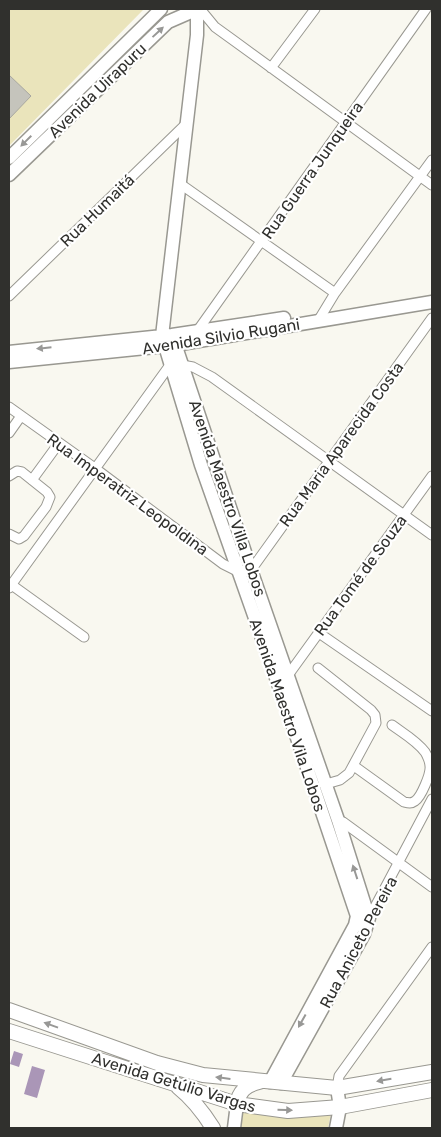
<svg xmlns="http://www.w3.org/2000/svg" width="441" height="1137" font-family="Rubik,sans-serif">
<rect width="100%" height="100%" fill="#f9f8f0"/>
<path fill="#eae4bb" d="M9,9H144L9,146Z
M243,1111L331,1113L328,1128H241Z"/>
<path fill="#aa96b7" d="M14,1051L23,1054L19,1067L10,1064Z
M32,1066L45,1070L37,1098L24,1094Z"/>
<path fill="#c5c4bc" stroke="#a8a7a0" d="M9,75L31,96L9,119Z"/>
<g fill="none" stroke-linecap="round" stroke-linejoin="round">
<g stroke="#999891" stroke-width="11">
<path id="street" d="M201,10L215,27L233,40L432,185
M271,68L315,9
M179,183L335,293
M9,296L186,124
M318,321L335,293L432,160
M198,330L426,9
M182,365L193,367L212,377L432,535
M9,407L96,469L223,564L239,572L251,570L432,318
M9,433L21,416
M9,476L17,471L22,472L47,492L50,497L46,507L24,536L19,539L9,534
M32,480L59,443
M9,583L84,637
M9,588L170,365
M319,633L432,711
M318,668L371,710L375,715L376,723L349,773L340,780L326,784
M286,678L432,476
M354,766L404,802C408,803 411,804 415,801C421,797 431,774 430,766C430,762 427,755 425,752C417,741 403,733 392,725
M337,820L343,822L432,887
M369,918L432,799
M337,1088L339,1076L432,947"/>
</g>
<g stroke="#999891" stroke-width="15">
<path id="secondary" d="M197,12V35L162,336L201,465L293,726L357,916L355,925L270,1082
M9,158L161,9
M9,175L168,22L191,12
M172,335L251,570L338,820L369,918L364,934L281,1083
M9,352L172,335L284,318
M9,362L175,345L432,302
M234,1128L237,1104
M336,1128L340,1107L337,1088"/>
</g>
<g stroke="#999891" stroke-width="16">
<path id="primary" d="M9,1010L157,1063L203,1075L337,1088L432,1072
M9,1031L237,1104L288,1111L340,1107L432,1090
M178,1087C193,1099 203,1112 213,1128
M237,1104C239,1091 246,1085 259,1082"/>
</g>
<use href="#street" stroke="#fff" stroke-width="9"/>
<use href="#secondary" stroke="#fff" stroke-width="12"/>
<use href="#primary" stroke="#fff" stroke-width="14"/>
</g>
<defs><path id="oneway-solid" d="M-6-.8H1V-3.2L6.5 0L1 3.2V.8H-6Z" transform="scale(1.25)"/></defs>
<g fill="#989896">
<use href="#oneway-solid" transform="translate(158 32) rotate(-43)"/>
<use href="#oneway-solid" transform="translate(26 141) rotate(135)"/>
<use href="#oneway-solid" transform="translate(44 348) rotate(174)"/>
<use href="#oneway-solid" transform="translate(355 872) rotate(-108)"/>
<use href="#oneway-solid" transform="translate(302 1021) rotate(119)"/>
<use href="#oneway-solid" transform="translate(51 1025) rotate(-160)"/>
<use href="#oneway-solid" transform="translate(223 1078) rotate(-173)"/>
<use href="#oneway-solid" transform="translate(384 1080) rotate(170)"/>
<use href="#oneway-solid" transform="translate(285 1110) rotate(2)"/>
</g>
<g text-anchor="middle" stroke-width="4.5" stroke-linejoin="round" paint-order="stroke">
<g font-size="16" fill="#30302d" stroke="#fff">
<text transform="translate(97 90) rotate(-44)" y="6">Avenida Uirapuru</text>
<text transform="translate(312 170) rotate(-55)" y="6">Rua Guerra Junqueira</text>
<text transform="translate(97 210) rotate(-44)" y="6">Rua Humaitá</text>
<text transform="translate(221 336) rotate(-9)" y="6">Avenida Silvio Rugani</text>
<text transform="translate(341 444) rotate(-54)" y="6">Rua Maria Aparecida Costa</text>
<text transform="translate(128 494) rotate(36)" y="6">Rua Imperatriz Leopoldina</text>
<text transform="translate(228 498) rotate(71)" y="6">Avenida Maestro Villa Lobos</text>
<text transform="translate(360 575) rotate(-54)" y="6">Rua Tomé de Souza</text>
<text transform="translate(288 715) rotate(71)" y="6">Avenida Maestro Vila Lobos</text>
<text transform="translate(358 942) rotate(-62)" y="6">Rua Aniceto Pereira</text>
<text transform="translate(174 1082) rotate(17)" y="6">Avenida Getúlio Vargas</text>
</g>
</g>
<rect width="441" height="1137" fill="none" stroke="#30302d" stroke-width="20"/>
</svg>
